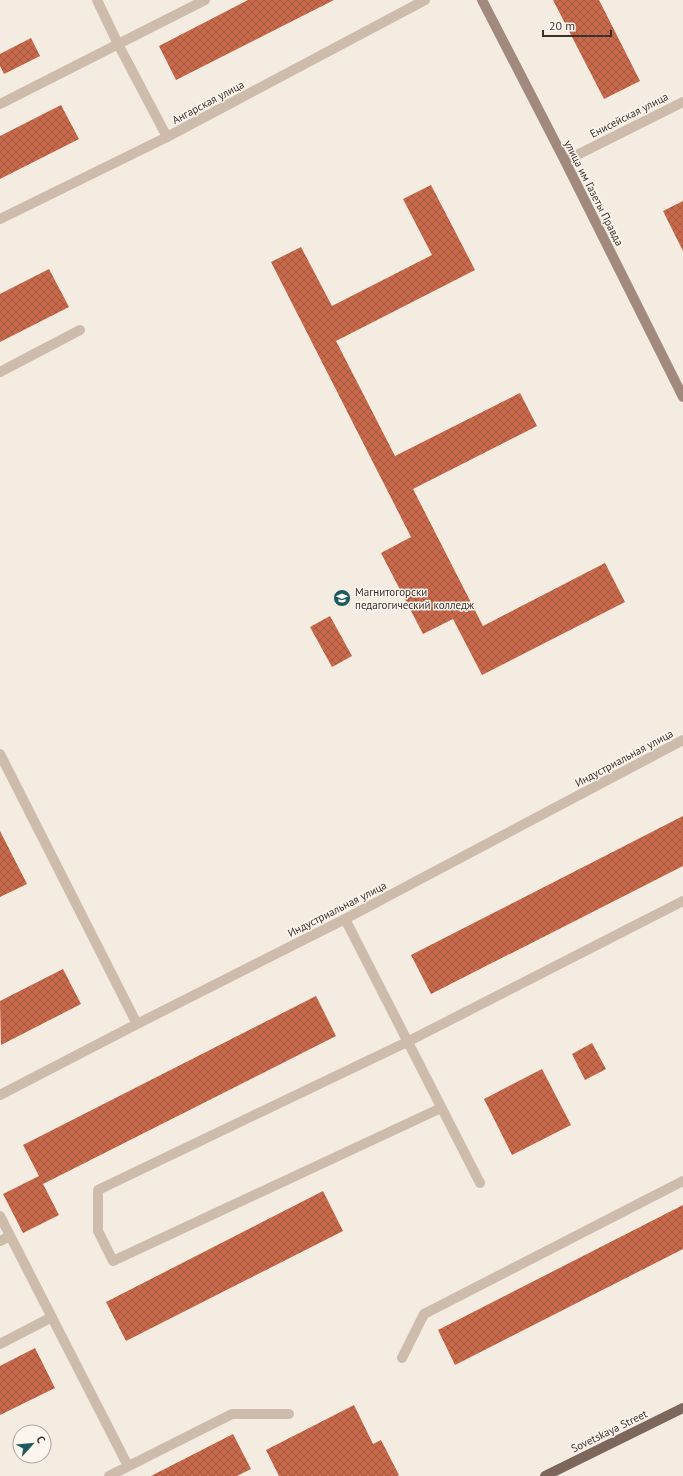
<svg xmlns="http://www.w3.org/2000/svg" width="683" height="1476" font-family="'PT Sans',sans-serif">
<defs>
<pattern id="building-cross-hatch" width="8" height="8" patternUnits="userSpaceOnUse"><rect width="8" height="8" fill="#c8694b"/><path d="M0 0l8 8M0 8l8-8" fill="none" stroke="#a4573f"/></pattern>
</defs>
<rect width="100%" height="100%" fill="#f4ebe1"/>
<path fill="url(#building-cross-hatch)" d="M248,0H334L176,80L159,46Z
M553,0H599L640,81L604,99Z
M31,38L40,56L4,74L0,66V54Z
M61,105L79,139L0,179V136Z
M431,185L475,270L336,341L395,456L520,393L537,426L413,489L483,626L605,563L625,602L482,675L453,619L423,634L381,553L411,537L271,262L301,247L332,306L432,255L403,199Z
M683,201V251L663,211Z
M49,269L69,307L0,342V294Z
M330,616L352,656L332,667L310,627Z
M683,816V866L431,994L411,955Z
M0,831L27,884L0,897Z
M63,969L81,1004L1,1045L0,1001Z
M316,996L336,1036L43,1184L59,1215L23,1233L3,1194L39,1176L23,1145Z
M592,1043L606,1069L585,1080L572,1054Z
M542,1069L571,1125L512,1155L484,1099Z
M323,1191L343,1231L126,1341L106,1302Z
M683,1205V1249L455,1365L438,1330Z
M35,1348L55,1388L0,1415V1366Z
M354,1405L373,1444L381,1440L399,1475L397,1476H279L266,1450Z
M233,1434L251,1469L237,1476H151Z"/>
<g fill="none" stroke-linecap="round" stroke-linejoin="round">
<path stroke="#cdbbac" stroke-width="10" d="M97,0L118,44L167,137
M0,104L205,0
M0,372L80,330
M345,919L480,1183
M441,1108L113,1261L98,1231V1190L407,1042L683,901
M0,1216L128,1466
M0,1241L10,1236
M0,1344L52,1317
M402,1358L424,1314L683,1181
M109,1476L232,1414H289"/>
<path stroke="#cdbbac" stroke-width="10" d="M565,161L683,102
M0,219L167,137L425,0
M0,754L137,1024
M0,1095L137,1024L345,919L683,740"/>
<path stroke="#a18a7d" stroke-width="10" d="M482,0L565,161L683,397"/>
<path stroke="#7d675c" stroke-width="10" d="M545,1476L683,1408"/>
</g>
<defs>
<g id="university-disc" transform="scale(0.9)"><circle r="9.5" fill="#1f5a5e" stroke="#fbf5ee"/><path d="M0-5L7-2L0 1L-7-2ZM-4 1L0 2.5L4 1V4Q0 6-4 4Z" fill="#fff"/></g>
</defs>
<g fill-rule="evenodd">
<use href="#university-disc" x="342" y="598"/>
</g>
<g text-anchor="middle" stroke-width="3" stroke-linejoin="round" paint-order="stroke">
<g font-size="11" fill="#3b302b" stroke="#fbf5ee">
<text transform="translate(208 102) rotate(-28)" y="4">Ангарская улица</text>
<text transform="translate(629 115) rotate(-27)" y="4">Енисейская улица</text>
<text transform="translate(594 193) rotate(63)" y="4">улица им Газеты Правда</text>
<text transform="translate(624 758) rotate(-28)" y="4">Индустриальная улица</text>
<text transform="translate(337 909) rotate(-27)" y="4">Индустриальная улица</text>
<text transform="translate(609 1431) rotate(-26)" y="4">Sovetskaya Street</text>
</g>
<g font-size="11" fill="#3b302b" stroke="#fbf5ee" text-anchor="start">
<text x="355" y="596">Магнитогорски<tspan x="355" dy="13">педагогический колледж</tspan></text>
</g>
</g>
<g transform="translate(32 1444) rotate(63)"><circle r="19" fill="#fbf5ee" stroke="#aea6a0"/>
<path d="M0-3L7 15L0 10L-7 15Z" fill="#1f5a5e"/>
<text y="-6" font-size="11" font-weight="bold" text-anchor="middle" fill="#3b302b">С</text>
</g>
<path d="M543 30v6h68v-6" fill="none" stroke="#3b302b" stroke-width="2"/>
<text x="549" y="30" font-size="12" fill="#3b302b" stroke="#fbf5ee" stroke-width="3" paint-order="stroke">20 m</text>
</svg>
